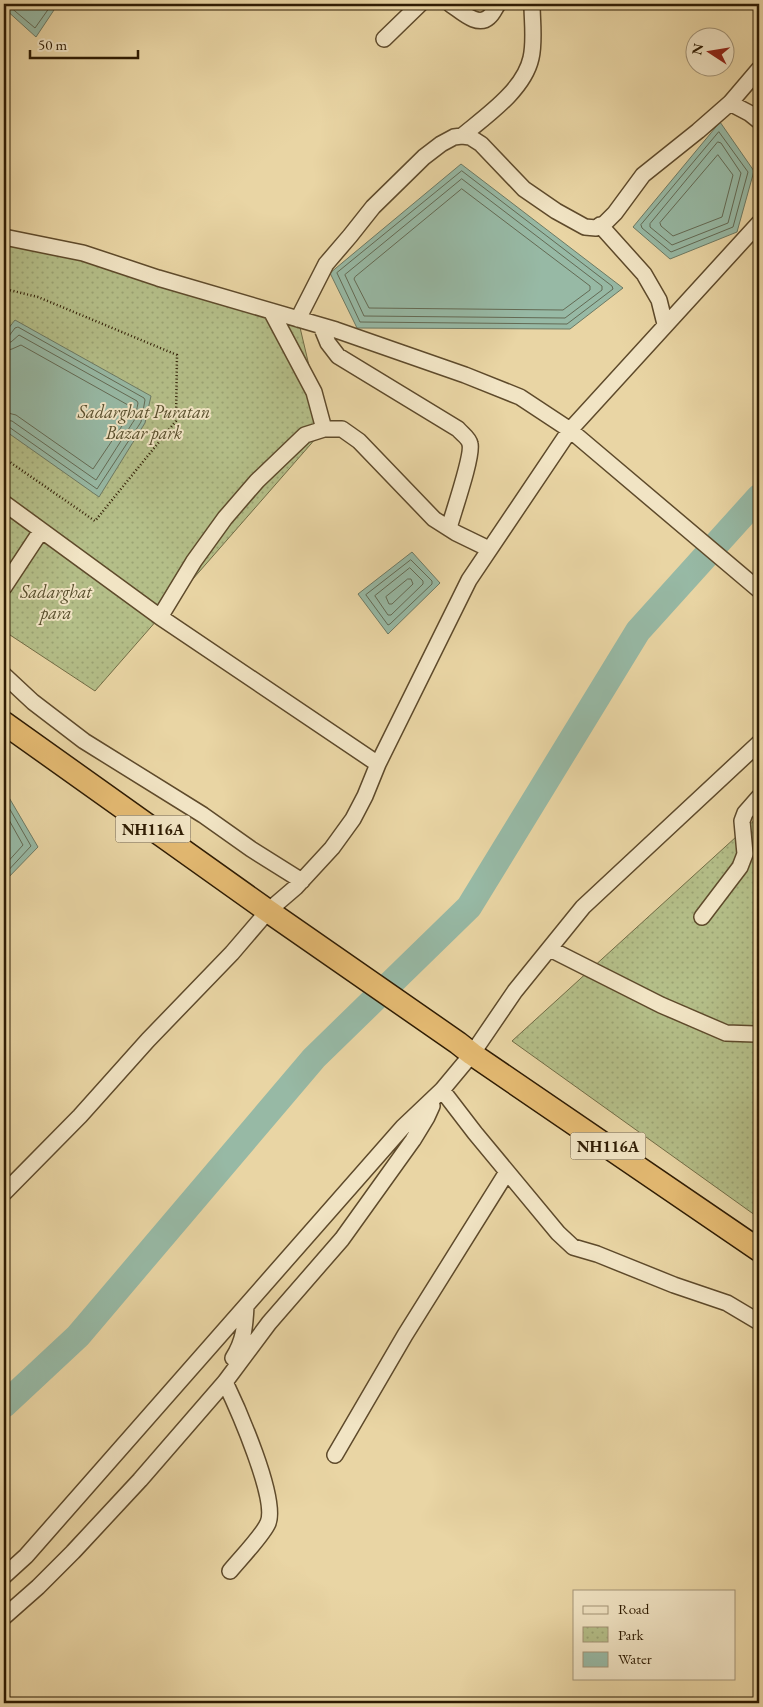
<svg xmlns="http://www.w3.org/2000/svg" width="763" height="1707" font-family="'EB Garamond',serif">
<defs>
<pattern id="park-dots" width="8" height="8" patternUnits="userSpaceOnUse" patternTransform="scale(1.25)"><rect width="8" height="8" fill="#b4be88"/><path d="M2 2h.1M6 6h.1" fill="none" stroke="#9ba374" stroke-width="1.8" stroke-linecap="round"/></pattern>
</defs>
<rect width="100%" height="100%" fill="#e9d5a4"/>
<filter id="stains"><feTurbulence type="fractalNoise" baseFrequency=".004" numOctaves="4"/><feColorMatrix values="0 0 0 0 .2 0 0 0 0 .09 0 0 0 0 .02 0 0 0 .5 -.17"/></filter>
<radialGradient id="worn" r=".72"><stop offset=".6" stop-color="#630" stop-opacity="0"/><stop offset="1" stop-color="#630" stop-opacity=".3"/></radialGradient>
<path fill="url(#park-dots)" stroke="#726d46" d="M4,238L298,319L324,429L95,691L4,631Z
M759,816V1218L512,1041Z"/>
<path fill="#97b9a5" stroke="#6d7a64" d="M4,4H58L36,37L4,8Z
M720,122L754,171L737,232L670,259L633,227Z
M461,164L623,288L570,329L357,328L330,273Z
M15,320L151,396L145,423L99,497L4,430V334Z
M412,552L440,583L388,634L358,594Z
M4,789L38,847L4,882Z"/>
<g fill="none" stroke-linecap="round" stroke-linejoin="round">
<path stroke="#636a54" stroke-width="1" d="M4,4L9,6L35,28L52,4
M719,132L748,172L733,227L671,252L642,228L641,225Z
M718,142L721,143L741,173L728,223L672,245L650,227V224Z
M718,155L733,175L722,217L673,236L661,226L660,223Z
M462,171L612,286L613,289L567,324L360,322L337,273Z
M462,179L602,286V290L565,318L364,316L345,275Z
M462,189L590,286V290L563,310L369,308L354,279L355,277Z
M4,337L9,336L15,328L18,327L144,398L145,400L141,422L97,489L9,427L4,426
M4,343L11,342L19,335L137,401L138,403L135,419L96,480L12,421L4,420
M4,351L12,349L21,345L128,405L130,407L128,417L93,469L16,415L4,412
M411,560L432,581V584L390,624L388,625L366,595Z
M410,568L423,581V584L391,615H388L375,596Z
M408,579H411L413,584L392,604H389L386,597Z
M4,799L31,846L4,875
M4,811L23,845L4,866"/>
<path stroke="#97b9a5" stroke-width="26" d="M4,1405L78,1336L314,1058L469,907L638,631L759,497"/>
<g stroke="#5e4a2b" stroke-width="18">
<path id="minor" d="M450,4C460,10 477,28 489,17C493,14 495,8 498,4
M384,39L420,4
M730,103L749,113L759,121
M462,136C486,116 524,90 531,58C535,41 532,21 532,4
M600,225L644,274L659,300L665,324
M4,237L83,253L158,278L336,330L465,375L520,397L570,430L759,590
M271,311L314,392L324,429
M298,319L326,264L350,236L373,207L424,157L441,144L454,137L462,136L470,137L481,144L524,189L556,211L585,227L596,228L605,223L615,213L643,175L698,131L730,103L759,69
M321,326L328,343L338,356L458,429C462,434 469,438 470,444C473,456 453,513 449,528
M4,503L160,617L378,764
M4,587L41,531
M160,617L194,561L225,518L257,481L305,435L324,429H342L359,441L434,519L456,533L489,549
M4,675L33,702L84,741L203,815L251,849L302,881
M702,917L740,867L745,854L742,821L745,813L759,797
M550,949L661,1005L726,1033L755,1034L759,1032
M442,1090L475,1133L558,1233L573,1247L597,1254L674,1285L727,1303L759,1322
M4,1193L80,1116L148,1040L232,953L268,911L296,887L332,848L353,819L365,796L378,764L469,580L570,430L759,223
M233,1358C244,1341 245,1326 246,1306
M225,1382C237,1407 278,1499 268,1523C263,1535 239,1560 230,1571
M335,1455L405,1335L507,1172
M4,1576L26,1556L403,1127L442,1090L472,1054L515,991L583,907L759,743
M4,1617L38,1587L73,1552L140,1480L225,1382L269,1323L342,1239L413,1140L427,1117L432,1106"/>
</g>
<g stroke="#2f1c03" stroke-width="25">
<path id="highway" d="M4,723L268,911L458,1043L472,1054L759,1250"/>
</g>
<path stroke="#2f1c03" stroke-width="2.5" stroke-dasharray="1 2.5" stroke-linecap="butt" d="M4,298L9,290L38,297L177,355L176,421L95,521L4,458"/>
<use href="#minor" stroke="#f1e4c4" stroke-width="15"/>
<use href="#highway" stroke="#e4ba72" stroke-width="22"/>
</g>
<g text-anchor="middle" stroke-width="4" stroke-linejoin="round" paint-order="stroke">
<g fill="#f1e4c4" stroke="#69583d" stroke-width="1">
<rect x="115.5" y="815.5" width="75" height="27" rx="4"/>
<rect x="570.5" y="1132.5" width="75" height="27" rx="4"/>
</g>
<g font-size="16" font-weight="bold" fill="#2f1c03">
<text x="153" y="835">NH116A</text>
<text x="608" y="1152">NH116A</text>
</g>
<g font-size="18" font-style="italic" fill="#574d2b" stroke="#f1e4c4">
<text x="144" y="418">Sadarghat Puratan<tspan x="144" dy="21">Bazar park</tspan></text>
<text x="56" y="598">Sadarghat<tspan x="56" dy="21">para</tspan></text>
</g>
</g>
<rect width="763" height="1707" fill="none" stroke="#e9d5a4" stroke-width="20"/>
<rect x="5" y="5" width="753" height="1697" fill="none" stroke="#2f1c03" stroke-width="2.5"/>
<rect x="10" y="10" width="743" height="1687" fill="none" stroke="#2f1c03"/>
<rect x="573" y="1590" width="162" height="90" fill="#f1e4c4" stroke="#a39477"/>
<rect x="583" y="1606" width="25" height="8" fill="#f1e4c4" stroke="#a39477"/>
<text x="618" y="1614" font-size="15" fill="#2f1c03">Road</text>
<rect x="583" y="1627" width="25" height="15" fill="url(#park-dots)" stroke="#a39477"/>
<text x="618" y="1640" font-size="15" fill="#2f1c03">Park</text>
<rect x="583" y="1652" width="25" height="15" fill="#97b9a5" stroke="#a39477"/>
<text x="618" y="1664" font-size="15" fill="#2f1c03">Water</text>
<g transform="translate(710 52) rotate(282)"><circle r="24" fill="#f1e4c4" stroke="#a39477"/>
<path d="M0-4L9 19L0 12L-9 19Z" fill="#8f2418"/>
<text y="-8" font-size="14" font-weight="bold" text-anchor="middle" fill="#2f1c03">N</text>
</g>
<path d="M30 50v8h108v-8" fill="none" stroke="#2f1c03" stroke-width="2.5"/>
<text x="38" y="50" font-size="15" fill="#2f1c03" stroke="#f1e4c4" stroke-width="4" paint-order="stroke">50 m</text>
<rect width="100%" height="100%" filter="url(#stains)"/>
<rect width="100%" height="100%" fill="url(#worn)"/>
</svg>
